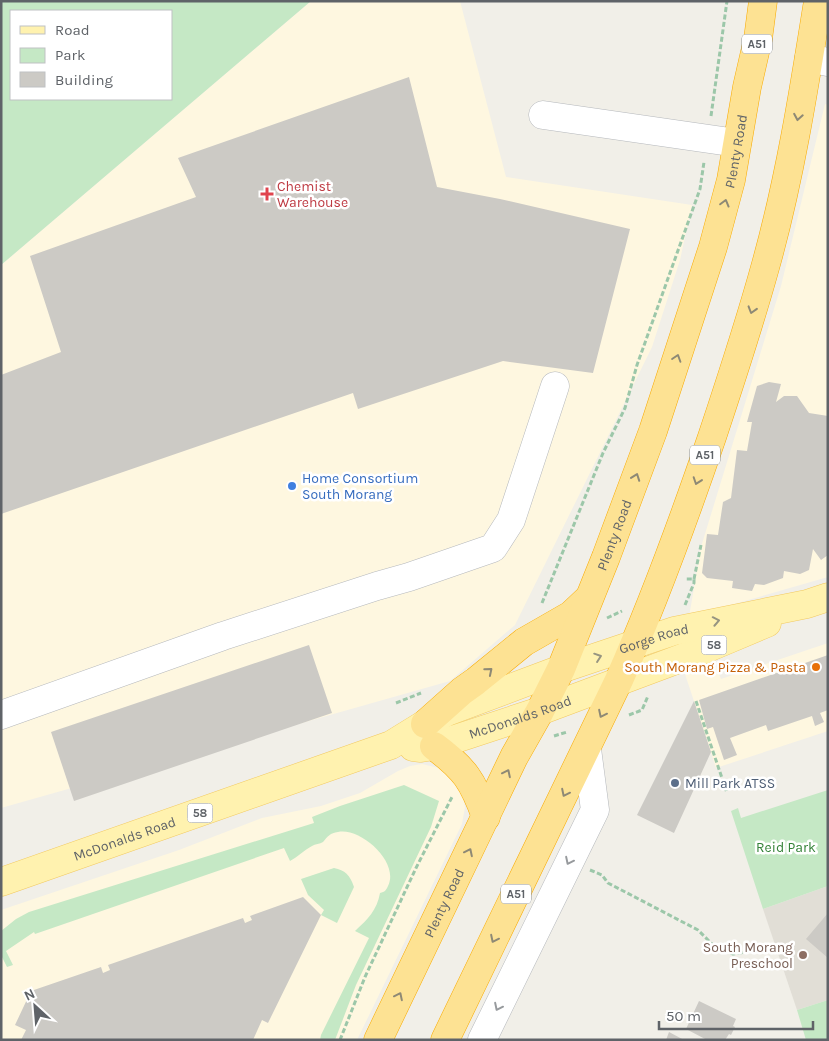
<svg xmlns="http://www.w3.org/2000/svg" width="829" height="1041" font-family="Karla,sans-serif">
<rect width="100%" height="100%" fill="#f1efe8"/>
<path fill="#fef7e0" d="M311,1H460L506,177L692,205L680,260L652,347L515,625L450,681L1,808V265Z
M825,104L828,105V577L689,617L701,547L781,286Z
M828,643V731L716,768L683,668L712,657L721,679Z
M422,764L443,769L462,793L465,807L462,824L357,1040H1V910L179,850L262,818L321,806L360,793L398,771L410,766Z"/>
<path fill="#e1ded6" d="M828,886V1000L797,1010L763,909Z"/>
<path fill="#c5e8c5" fill-rule="evenodd" d="M1,1H311L1,265ZM171,11V99H11V11Z
M404,785L439,801L431,827L356,985L335,1040H320L321,1035L369,938L355,931C368,919 377,910 380,893C385,892 386,890 388,886C400,862 360,827 338,832C330,833 328,836 323,842C320,844 315,844 312,846C304,850 298,857 290,861L284,848L35,934L34,932L6,951L13,965L7,967L1,955V931L16,919L29,912L314,823L312,817L340,806Z
M828,790V886L763,909L731,811L738,808L741,818Z
M334,868C345,870 350,875 354,887L337,923L321,915L324,910L308,895L301,879Z
M828,1000V1040H806L797,1010Z"/>
<path fill="#cccac5" d="M409,77L437,187L500,199L630,229L593,373L503,361L358,409L353,393L1,514V375L61,352L30,256L196,197L178,158Z
M769,382L781,384L776,402L784,396H797L809,413L828,416V555L821,560L813,549L809,570L800,574L784,571L783,578L764,585L755,584L752,591L732,588L733,581L707,578L702,573L707,534L718,535L723,502L731,498L737,450L747,451L752,422H747L757,386Z
M309,645L332,713L74,801L51,732Z
M828,655V710L820,713L824,722L815,726L812,716L768,731L766,725L730,738L737,755L724,760L713,727L707,729L699,700Z
M694,701L711,752L674,833L637,815Z
M303,897L321,915L268,1023L262,1020L253,1040H21L26,1030L15,1025L31,991L101,967L103,973L110,970L108,965L243,918L245,923L252,920L250,916Z
M828,913V958L806,939Z
M699,1001L736,1019L733,1026L735,1027L731,1035L729,1034L725,1040H707L686,1029Z
M669,1032L684,1040H666Z"/>
<g fill="none" stroke-linecap="round" stroke-linejoin="round">
<g stroke="#b5b8bc" stroke-width="29">
<path id="minor" d="M809,58L828,62
M543,115L737,143
M1,715L223,636L377,586L409,577L493,548L511,520L555,386
M482,1040L595,810L587,749"/>
</g>
<g stroke="#f2c960" stroke-width="29">
<g id="major">
<path id="s1" d="M413,747L421,748L434,746L540,711L703,650L767,623"/>
<path id="s2" d="M1,882L391,745L425,724L447,712L561,669L674,631L807,604L828,597"/>
</g>
</g>
<g stroke="#f9ab00" stroke-width="29">
<g id="highway">
<path d="M425,724L462,691L476,681L524,642L571,615L588,599"/>
<path d="M434,746C465,769 473,781 486,817"/>
<path id="s3" d="M378,1040L514,757L540,711L561,669L606,557L653,431L713,247L731,180L747,87L758,39L763,1"/>
<path d="M445,1040L619,680C654,601 684,519 712,437C731,380 750,322 766,264C790,178 804,89 818,1"/>
</g>
</g>
<path stroke="#9cc7a9" stroke-width="3" stroke-dasharray="5 2.5" stroke-linecap="butt" d="M711,116L727,1
M694,579L701,545
M542,603L603,453L625,408L637,365L700,189L704,162
M685,605L694,583V579H685
M607,618L622,611
M696,701L727,793
M396,703L421,693
M629,715L642,710L648,696
M554,736L567,732
M590,870L602,875L608,883L698,930L715,947L733,954L745,952
M340,1040L365,977L416,868L452,797"/>
<use href="#minor" stroke="#fff" stroke-width="28"/>
<use href="#major" stroke="#fff2af" stroke-width="28"/>
<use href="#highway" stroke="#fde293" stroke-width="28"/>
</g>
<defs><path id="oneway-chevron" d="M-2-3.5L2.5 0L-2 3.5" fill="none" stroke-width="1.6" stroke-linecap="round" stroke-linejoin="round" transform="scale(1.25)"/></defs>
<g stroke="#8e8975">
<use href="#oneway-chevron" transform="translate(798 117) rotate(100)"/>
<use href="#oneway-chevron" transform="translate(725 203) rotate(-75)"/>
<use href="#oneway-chevron" transform="translate(752 310) rotate(107)"/>
<use href="#oneway-chevron" transform="translate(677 358) rotate(-72)"/>
<use href="#oneway-chevron" transform="translate(636 477) rotate(-70)"/>
<use href="#oneway-chevron" transform="translate(697 481) rotate(109)"/>
<use href="#oneway-chevron" transform="translate(489 671) rotate(-40)"/>
<use href="#oneway-chevron" transform="translate(602 714) rotate(116)"/>
<use href="#oneway-chevron" transform="translate(507 773) rotate(-64)"/>
<use href="#oneway-chevron" transform="translate(565 793) rotate(116)"/>
<use href="#oneway-chevron" transform="translate(469 852) rotate(-64)"/>
<use href="#oneway-chevron" transform="translate(494 939) rotate(116)"/>
<use href="#oneway-chevron" transform="translate(399 996) rotate(-64)"/>
</g>
<g stroke="#979581">
<use href="#oneway-chevron" transform="translate(716 621) rotate(-11)"/>
<use href="#oneway-chevron" transform="translate(598 657) rotate(-19)"/>
</g>
<g stroke="#979a9d">
<use href="#oneway-chevron" transform="translate(569 861) rotate(116)"/>
<use href="#oneway-chevron" transform="translate(498 1007) rotate(116)"/>
</g>
<path fill="#e0444e" stroke="#fff" stroke-width="2" d="M264.5 186.5h5v5h5v5h-5v5h-5v-5h-5v-5h5z"/>
<circle fill="#3f7fe0" stroke="#fff" stroke-width="2" cx="292" cy="486" r="5"/>
<circle fill="#e8710a" stroke="#fff" stroke-width="2" cx="816" cy="667" r="5"/>
<circle fill="#5c6f8a" stroke="#fff" stroke-width="2" cx="675" cy="783" r="5"/>
<circle fill="#8d6e63" stroke="#fff" stroke-width="2" cx="803" cy="955" r="5"/>
<g text-anchor="middle" stroke-width="5" stroke-linejoin="round" paint-order="stroke">
<g fill="#fff" stroke="#8f9295" stroke-width="1">
<rect x="742" y="34.5" width="30" height="19" rx="4"/>
<rect x="690" y="445.5" width="30" height="19" rx="4"/>
<rect x="701.5" y="635.5" width="25" height="19" rx="4"/>
<rect x="187.5" y="803.5" width="25" height="19" rx="4"/>
<rect x="501" y="884.5" width="30" height="19" rx="4"/>
</g>
<g font-size="12" font-weight="bold" fill="#5f6368">
<text x="757" y="48">A51</text>
<text x="705" y="459">A51</text>
<text x="714" y="649">58</text>
<text x="200" y="817">58</text>
<text x="516" y="898">A51</text>
</g>
<g font-size="14" fill="#5f6368" stroke="#fff">
<text dy="5" stroke="none"><textPath href="#s3" startOffset="961">Plenty Road</textPath></text>
<text dy="5" stroke="none"><textPath href="#s3" startOffset="558">Plenty Road</textPath></text>
<text dy="5" stroke="none"><textPath href="#s2" startOffset="698">Gorge Road</textPath></text>
<text dy="5" stroke="none"><textPath href="#s1" startOffset="112">McDonalds Road</textPath></text>
<text dy="5" stroke="none"><textPath href="#s2" startOffset="131">McDonalds Road</textPath></text>
<text dy="5" stroke="none"><textPath href="#s3" startOffset="152">Plenty Road</textPath></text>
</g>
<g font-size="14" fill="#be3a42" stroke="#fff" text-anchor="start">
<text x="277" y="191">Chemist<tspan x="277" dy="16">Warehouse</tspan></text>
</g>
<g font-size="14" fill="#366cbe" stroke="#fff" text-anchor="start">
<text x="302" y="483">Home Consortium<tspan x="302" dy="16">South Morang</tspan></text>
</g>
<g font-size="14" fill="#c56008" stroke="#fff" text-anchor="end">
<text x="806" y="672">South Morang Pizza &amp; Pasta</text>
</g>
<g font-size="14" fill="#4e5e75" stroke="#fff" text-anchor="start">
<text x="685" y="788">Mill Park ATSS</text>
</g>
<g font-size="14" fill="#348238" stroke="#fff">
<text x="786" y="852">Reid Park</text>
</g>
<g font-size="14" fill="#785e54" stroke="#fff" text-anchor="end">
<text x="793" y="952">South Morang<tspan x="793" dy="16">Preschool</tspan></text>
</g>
</g>
<rect width="829" height="1041" fill="none" stroke="#5f6368" stroke-width="5"/>
<rect x="10" y="10" width="162" height="90" fill="#ffffff" stroke="#bfc1c3"/>
<rect x="20" y="26" width="25" height="8" fill="#fff2af" stroke="#bfc1c3"/>
<text x="55" y="35" font-size="15" fill="#5f6368">Road</text>
<rect x="20" y="48" width="25" height="15" fill="#c5e8c5" stroke="#bfc1c3"/>
<text x="55" y="60" font-size="15" fill="#5f6368">Park</text>
<rect x="20" y="72" width="25" height="15" fill="#cccac5" stroke="#bfc1c3"/>
<text x="55" y="85" font-size="15" fill="#5f6368">Building</text>
<g transform="translate(35 1006) rotate(334)" stroke="#ffffff" stroke-width="4" paint-order="stroke">
<path d="M0-4L9 19L0 12L-9 19Z" fill="#5f6368"/>
<text y="-8" font-size="14" font-weight="bold" text-anchor="middle" fill="#5f6368">N</text>
</g>
<path d="M659 1021v8h154v-8" fill="none" stroke="#5f6368" stroke-width="2.5"/>
<text x="666" y="1021" font-size="15" fill="#5f6368" stroke="#ffffff" stroke-width="4" paint-order="stroke">50 m</text>
</svg>
